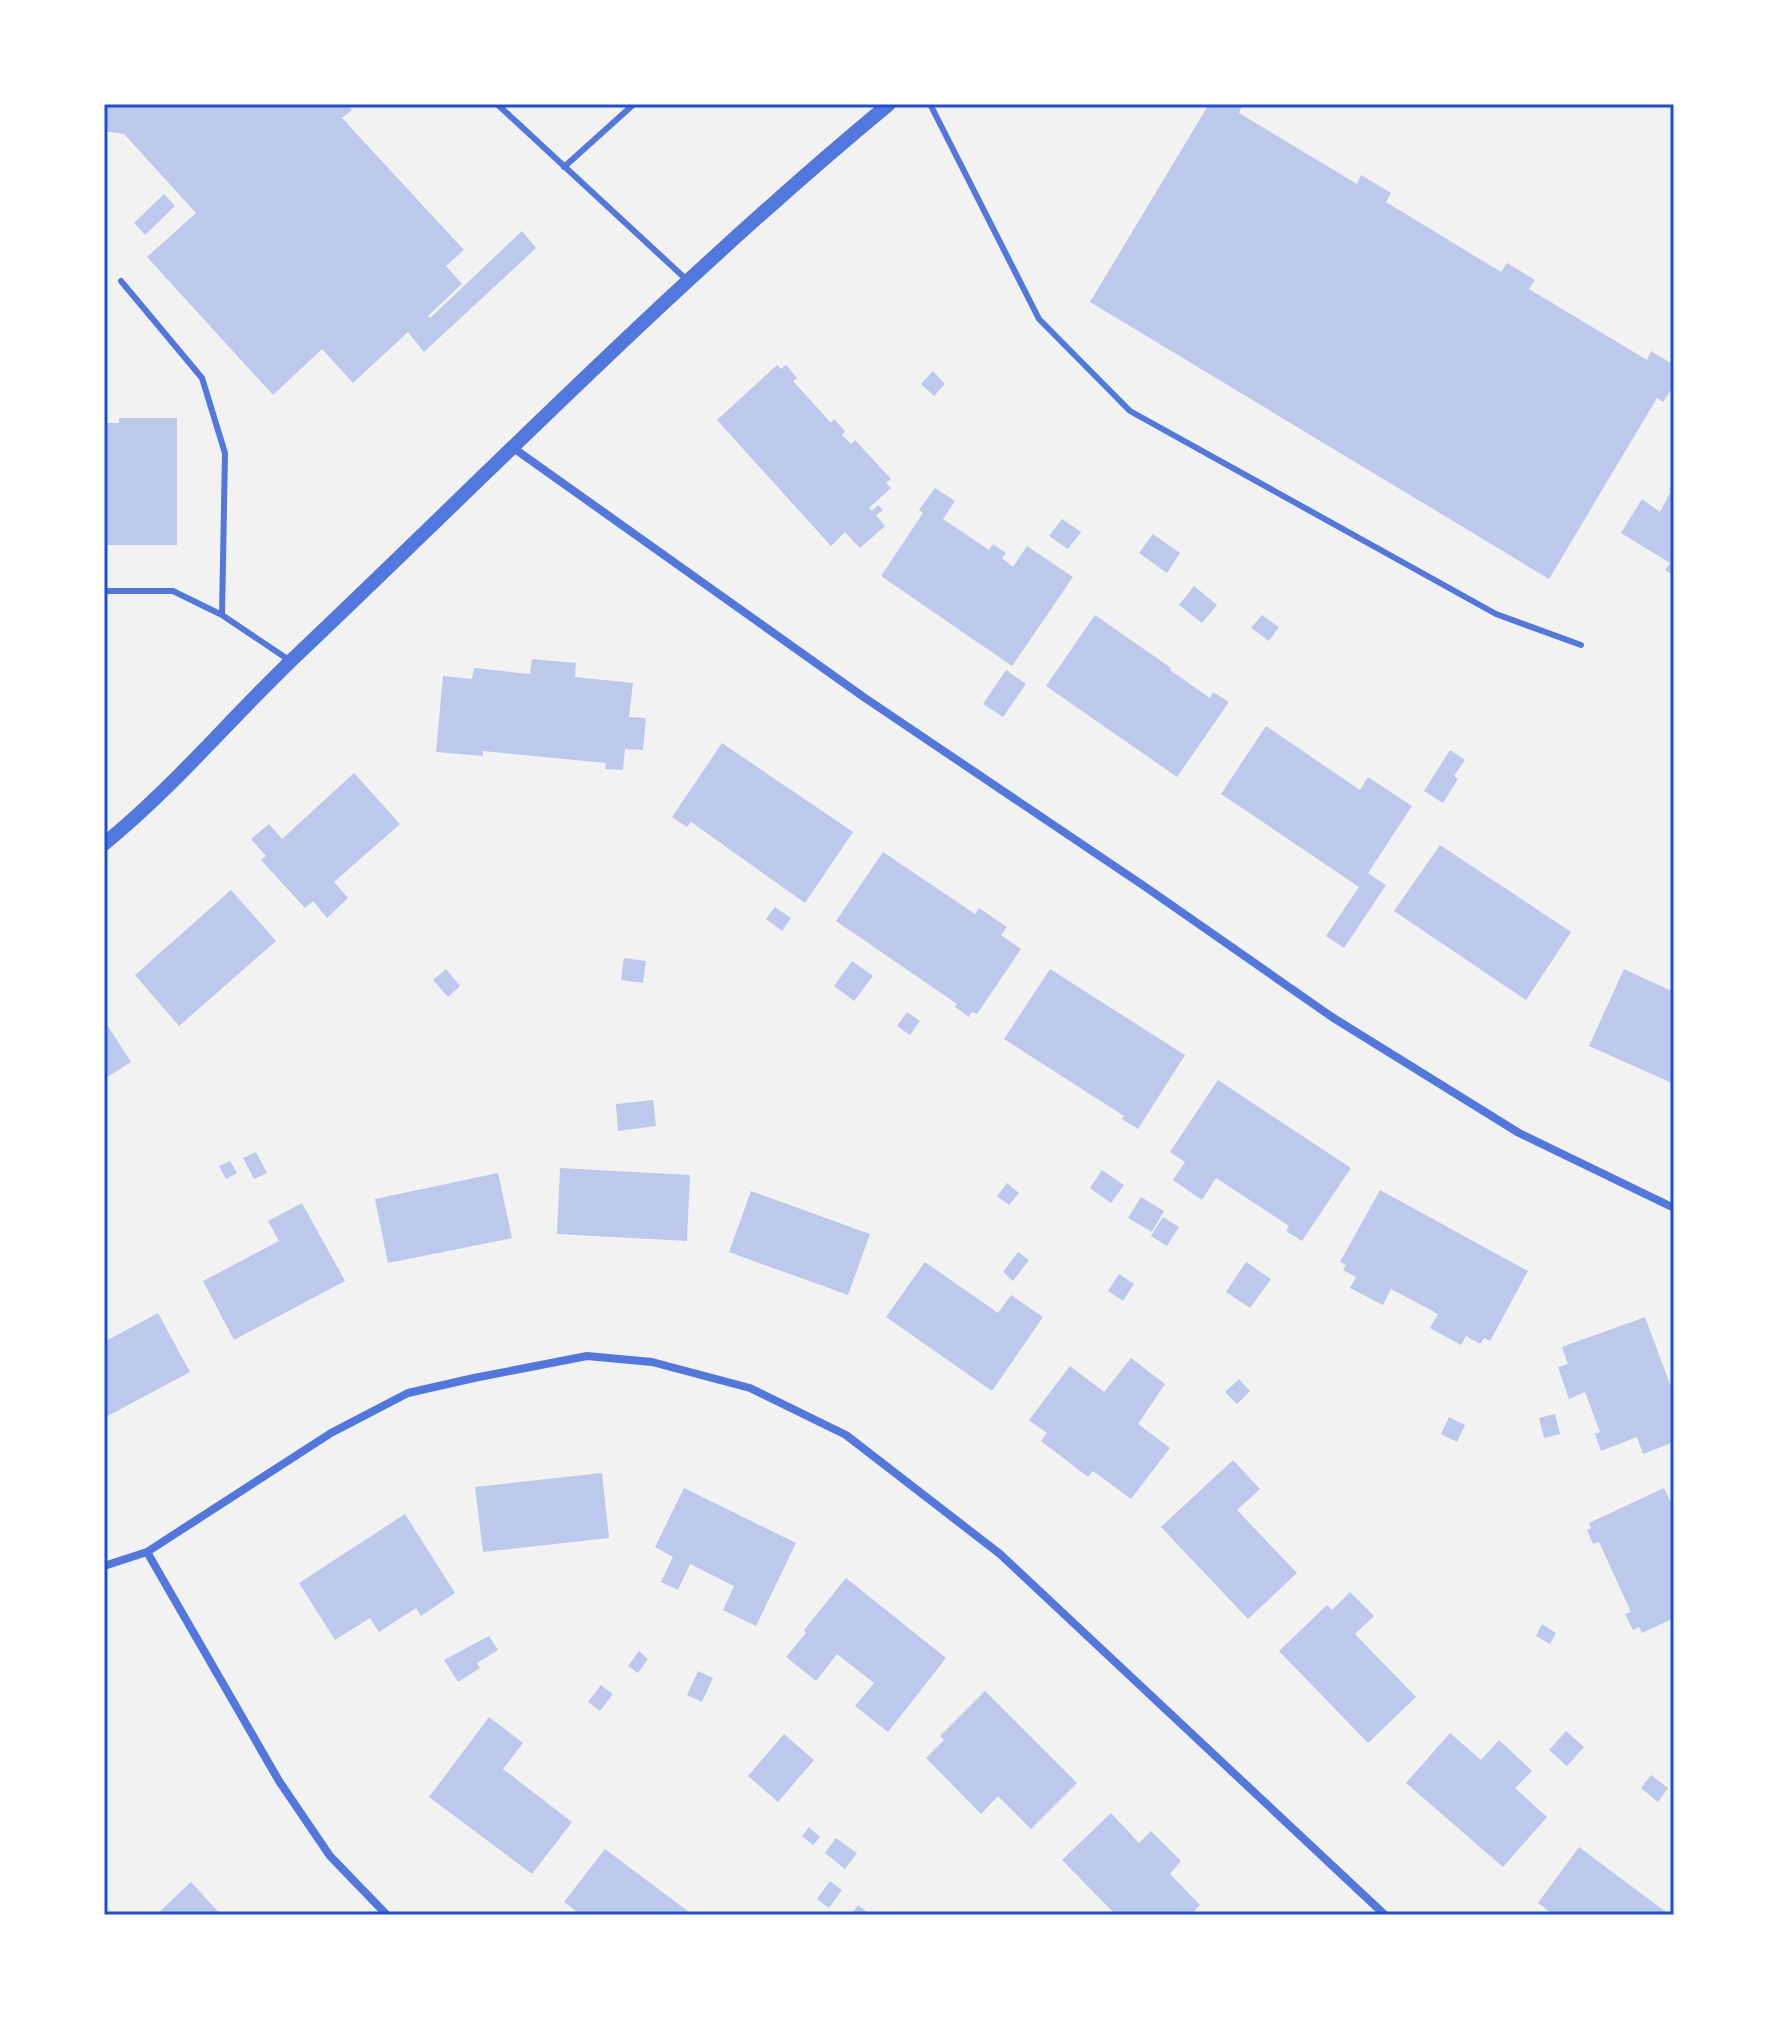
<svg xmlns="http://www.w3.org/2000/svg" width="1778" height="2019" font-family="'DM Sans',sans-serif">
<rect width="100%" height="100%" fill="#f2f2f2"/>
<path fill="#bdc9ec" d="M104,104H347L352,110L342,118L464,250L446,266L462,284L428,316L430,318L522,231L536,248L424,352L408,332L353,383L322,349L273,395L147,257L196,213L124,134L104,131Z
M1209,104H1243L1239,113L1357,184L1361,175L1391,193L1386,202L1501,272L1507,263L1535,280L1529,289L1647,360L1651,351L1674,365V385L1663,402L1657,398L1549,579L1090,302Z
M164,194L175,206L145,235L134,223Z
M777,365L781,369L786,365L797,378L793,381L831,423L834,419L845,431L842,435L851,444L855,440L891,479L886,483L891,488L869,508L872,511L878,505L883,510L876,515L885,526L860,548L845,532L831,546L717,420Z
M933,371L945,384L934,396L921,384Z
M119,418H177V545H104V423H119Z
M1674,481V576L1665,570L1670,563L1621,533L1642,499L1660,512L1671,491L1669,490Z
M935,488L955,501L943,519L989,550L993,544L1006,553L1002,558L1013,567L1027,546L1073,577L1012,666L881,576L923,513L919,510Z
M1062,519L1081,532L1068,549L1049,536Z
M1153,534L1180,553L1167,573L1139,553Z
M1194,586L1217,605L1202,623L1179,605Z
M1095,615L1171,668L1170,670L1210,698L1213,692L1229,702L1177,777L1046,686Z
M1262,615L1279,627L1269,641L1251,628Z
M532,659L576,663L575,677L633,683L629,717L646,718L643,750L625,749L623,770L605,769L606,763L483,751V756L436,752L443,676L472,679L474,668L530,674Z
M1006,670L1026,684L1003,717L983,704Z
M1266,726L1360,790L1368,777L1412,806L1368,873L1386,885L1344,948L1326,936L1359,887L1221,794Z
M722,743L853,832L805,903L691,822L687,827L672,817Z
M1450,750L1465,760L1454,776L1458,779L1443,803L1424,791Z
M354,773L400,824L334,882L348,898L327,918L313,901L305,908L261,860L266,856L251,839L269,824L282,839Z
M1440,845L1571,932L1526,1000L1394,911Z
M883,852L975,914L979,908L1007,927L1001,935L1021,949L977,1014L972,1012L969,1017L955,1007L957,1004L836,921Z
M231,890L276,941L179,1026L135,975Z
M775,907L791,918L782,931L766,919Z
M624,958L646,961L643,983L621,980Z
M852,961L873,976L854,1001L834,986Z
M446,969L460,986L448,997L433,980Z
M1050,969L1185,1055L1138,1129L1122,1119L1124,1116L1004,1039Z
M1624,969L1674,992V1084L1589,1046Z
M907,1012L920,1021L910,1035L897,1026Z
M104,1020L131,1062L104,1079Z
M1218,1080L1351,1168L1302,1241L1286,1231L1289,1226L1216,1178L1202,1200L1173,1180L1185,1162L1170,1152Z
M653,1100L656,1126L618,1131L616,1104Z
M256,1152L267,1173L254,1179L243,1158Z
M230,1161L237,1173L226,1179L219,1166Z
M560,1168L690,1175L687,1241L557,1234Z
M1102,1170L1124,1185L1111,1203L1090,1188Z
M498,1173L512,1238L388,1263L375,1199Z
M1007,1183L1019,1193L1009,1205L997,1196Z
M1380,1190L1528,1271L1490,1341L1484,1338L1480,1344L1466,1336L1461,1345L1430,1328L1438,1314L1391,1289L1383,1305L1350,1288L1356,1277L1343,1270L1346,1265L1340,1262Z
M751,1191L870,1234L848,1295L729,1252Z
M1141,1197L1164,1211L1152,1232L1128,1218Z
M302,1203L345,1281L234,1340L203,1281L279,1241L268,1221Z
M1163,1217L1179,1227L1167,1246L1151,1236Z
M1018,1252L1029,1260L1013,1281L1003,1272Z
M925,1262L998,1313L1011,1295L1043,1317L992,1391L886,1317Z
M1246,1262L1271,1279L1250,1308L1226,1292Z
M1119,1274L1134,1284L1123,1301L1108,1291Z
M158,1313L190,1372L104,1418V1342Z
M1645,1317L1674,1395V1442L1643,1454L1637,1437L1601,1451L1595,1434L1600,1432L1585,1392L1569,1399L1558,1367L1568,1364L1562,1347Z
M1131,1358L1165,1384L1138,1424L1170,1448L1131,1499L1093,1471L1088,1477L1041,1441L1047,1433L1029,1420L1070,1366L1104,1392Z
M1239,1379L1250,1391L1237,1404L1225,1392Z
M1555,1414L1560,1434L1544,1438L1539,1418Z
M1449,1417L1465,1425L1457,1442L1441,1434Z
M1233,1460L1260,1489L1237,1510L1297,1573L1248,1619L1161,1527Z
M602,1473L609,1538L483,1552L475,1487Z
M684,1488L796,1543L756,1626L723,1610L734,1586L690,1564L678,1590L661,1582L673,1557L655,1547Z
M1664,1488L1674,1509V1618L1642,1633L1639,1627L1633,1630L1625,1614L1631,1612L1599,1542L1593,1544L1587,1530L1591,1528L1589,1523Z
M405,1514L455,1593L421,1616L416,1608L379,1632L370,1618L335,1640L299,1583Z
M846,1578L946,1658L888,1732L855,1706L874,1683L837,1654L816,1681L786,1657L806,1633L804,1630Z
M1350,1592L1374,1616L1355,1634L1416,1697L1368,1743L1279,1651L1327,1605L1332,1610Z
M1542,1624L1556,1633L1550,1644L1536,1636Z
M489,1636L498,1650L477,1663L480,1668L458,1682L444,1660Z
M639,1651L648,1659L638,1673L628,1666Z
M698,1671L713,1678L702,1702L687,1695Z
M601,1685L613,1694L600,1711L588,1702Z
M985,1691L1077,1783L1031,1829L998,1796L981,1814L926,1758L944,1740L940,1736Z
M489,1717L523,1743L503,1769L572,1822L532,1874L429,1797Z
M1566,1731L1584,1747L1567,1766L1549,1750Z
M1450,1733L1481,1760L1499,1740L1532,1771L1515,1788L1547,1817L1503,1867L1406,1783Z
M784,1734L814,1760L778,1802L748,1776Z
M1651,1775L1668,1788L1658,1802L1641,1788Z
M1111,1813L1139,1843L1151,1831L1181,1861L1170,1874L1200,1905L1190,1915H1116L1062,1860Z
M809,1827L820,1837L813,1845L802,1836Z
M836,1838L857,1853L845,1869L825,1853Z
M1579,1847L1611,1871L1670,1915H1554L1538,1903Z
M605,1849L693,1915H581L564,1902Z
M830,1881L842,1890L829,1908L817,1899Z
M191,1882L221,1915H156Z
M858,1905L871,1915H851Z"/>
<g fill="none" stroke-linecap="round" stroke-linejoin="round">
<path stroke="#5277de" stroke-width="6" d="M497,104L688,281
M930,104L1039,319L1130,411L1496,614L1581,645
M564,167L634,104
M121,281L202,378L225,453L222,615
M104,591H173L222,615L289,660"/>
<path stroke="#5277de" stroke-width="8" d="M512,447L865,698L1147,888L1332,1017L1519,1133L1674,1208
M147,1552L279,1781L330,1856L387,1915
M104,1566L147,1552L331,1433L408,1393L474,1378L587,1356L652,1362L750,1388L846,1435L1000,1554L1385,1915"/>
<path stroke="#5277de" stroke-width="14" d="M104,844C173,788 230,719 295,657C491,471 680,277 889,104"/>
</g>
<rect width="1778" height="2019" fill="none" stroke="#ffffff" stroke-width="212"/>
<rect x="106" y="106" width="1566" height="1807" fill="none" stroke="#1d4ed8" stroke-width="3"/>
</svg>
